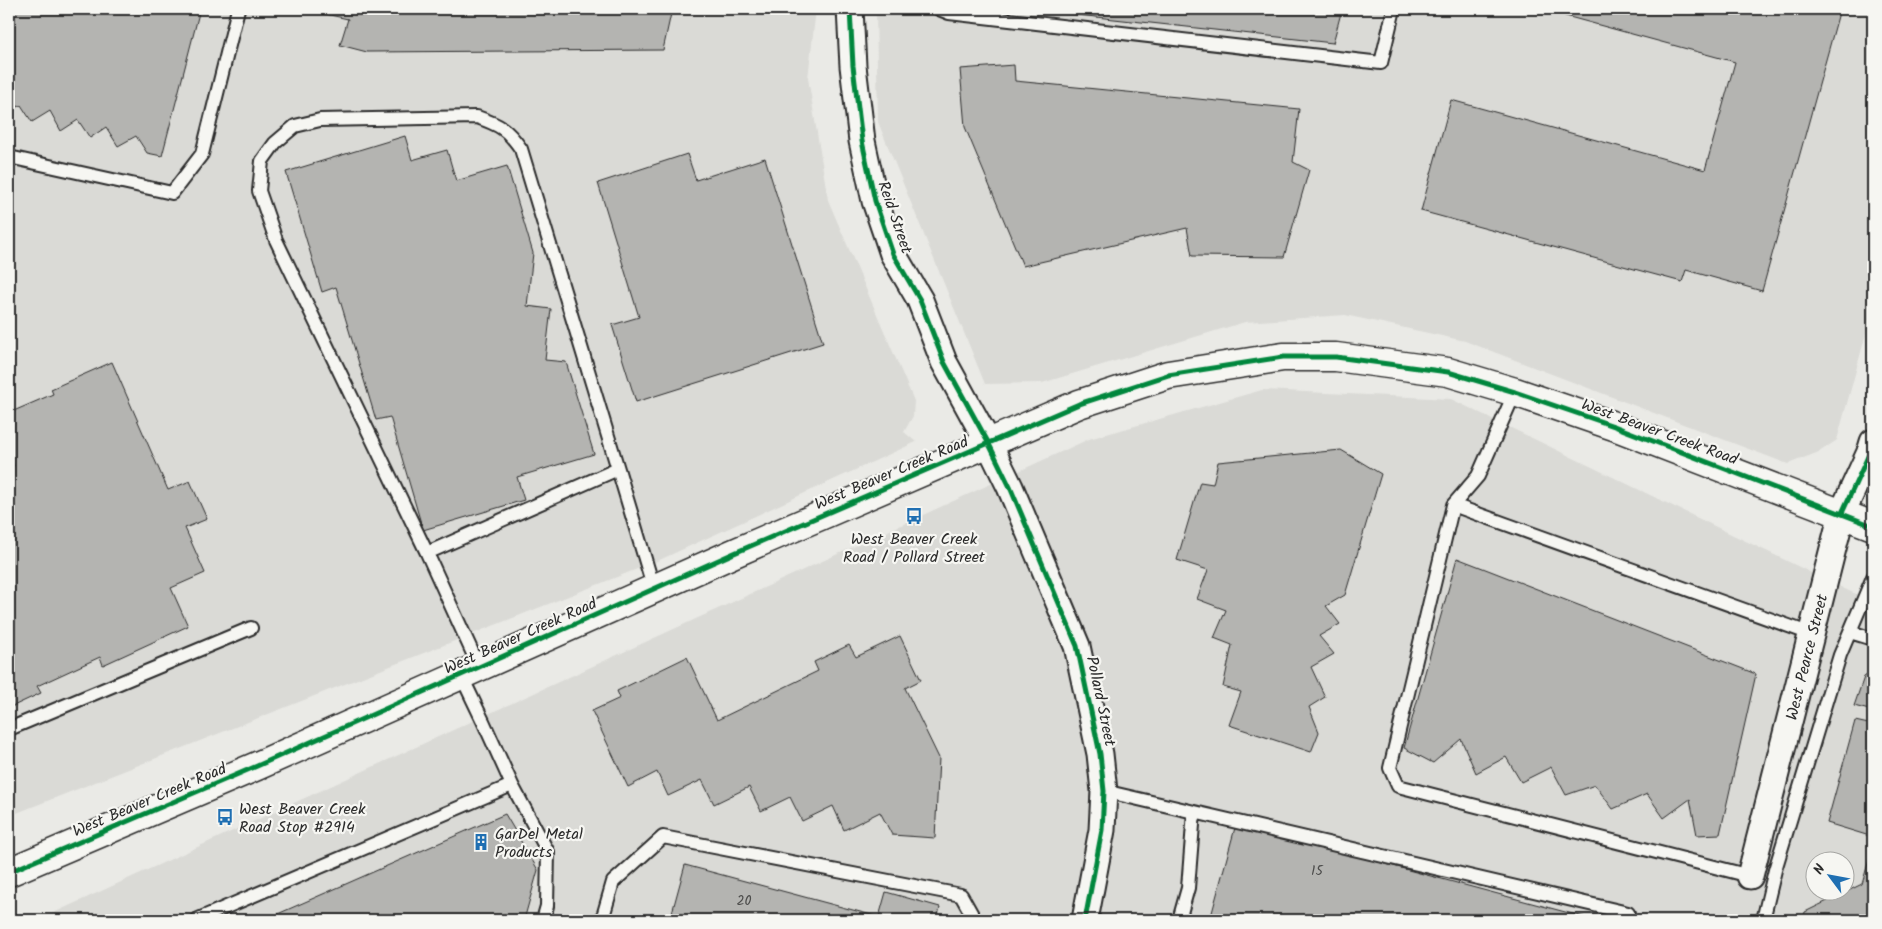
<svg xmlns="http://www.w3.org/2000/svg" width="1882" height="929" font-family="Kalam,sans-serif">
<rect width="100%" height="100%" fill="#eaeae6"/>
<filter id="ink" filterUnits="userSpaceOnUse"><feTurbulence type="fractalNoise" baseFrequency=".02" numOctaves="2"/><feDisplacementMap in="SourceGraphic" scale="10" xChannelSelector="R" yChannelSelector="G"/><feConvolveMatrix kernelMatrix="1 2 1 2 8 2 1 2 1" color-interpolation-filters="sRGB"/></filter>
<g filter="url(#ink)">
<path fill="#dadad6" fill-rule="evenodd" d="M9,9H816L808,78L828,200L914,401L913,416L904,432L916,442L655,562L9,816Z
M876,9H1873V308L1837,440L1819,452L1788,464L1465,341L1345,315L1245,322L1042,383L985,384L878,122Z
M1262,390L1451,399L1849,591L1873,601V920H38L1089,439ZM1814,862H1844V892H1814Z"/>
<path fill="#b4b4b1" stroke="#2b2b2b" d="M9,9H200L162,156L147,153L136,136L118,146L106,127L90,138L78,120L61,131L50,111L32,122L21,105L9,111Z
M323,9H672L663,50L367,52L340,45L348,19L321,13Z
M1042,9H1342L1333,43L1041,11Z
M1540,9H1840L1762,291L1686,270L1682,282L1421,211L1451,100L1705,170L1735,62Z
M1014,65L1015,81L1299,109L1293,162L1309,170L1284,257L1192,256L1187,228L1023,266L965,127L960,69Z
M405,136L412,160L447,150L456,181L507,166L533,253L527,306L551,309L545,360L566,362L594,454L517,477L524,500L423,530L390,417L376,420L336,287L322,292L286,172Z
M687,154L696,180L765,158L823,343L636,402L612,325L639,317L598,183Z
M112,362L168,490L190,481L207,519L185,528L205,573L171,588L188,626L103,665L100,657L37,686L41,693L9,708V469L14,466L9,454V413L53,394L51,389Z
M1341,450L1381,474L1345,595L1326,606L1340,624L1319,636L1334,654L1311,667L1325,697L1309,707L1319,732L1311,752L1229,725L1241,692L1223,687L1232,645L1214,638L1226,610L1197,599L1208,570L1177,560L1200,482L1213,484L1218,462Z
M1457,558L1756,674L1720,834L1697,835L1690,799L1664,818L1647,794L1613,809L1595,785L1566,795L1551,767L1521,782L1506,757L1476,773L1461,739L1433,763L1404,748Z
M900,636L921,680L905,688L939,758L935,838L892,835L880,812L844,830L833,806L802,821L790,797L761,811L749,787L714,804L702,780L668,796L657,772L628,787L592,711L620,698L617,691L687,657L717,720L818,671L814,662L849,645L856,657Z
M1873,671V711L1854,706L1864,677Z
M1855,721L1873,725V837L1827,823Z
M505,814L538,870L524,920H264Z
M1236,824L1584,917L1583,920H1210Z
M1873,846V920H1803L1805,912L1862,884Z
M685,865L879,917L886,892L940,907L937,920H670Z"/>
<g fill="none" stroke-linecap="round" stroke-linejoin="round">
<g stroke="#2b2b2b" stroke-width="16">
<path id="service" d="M939,9L949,13L1381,63L1394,9
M9,157L172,193L202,154L238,9
M1515,392L1478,476L1453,505L1390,768L1398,786L1750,876
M1453,505L1811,634
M427,553L276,240L259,191L262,161L275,143L295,126L320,120L477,117C500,125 507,129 521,149L618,469
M1850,632L1873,639
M479,667L427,553L618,469L654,589
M9,729L251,628
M512,785L548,852L547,906L543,920
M1104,791L1628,913L1626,920
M196,920L512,785L483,721L461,675
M602,920L613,882L663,837L961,895L975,920
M1179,920L1188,888L1194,812
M1763,920L1775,870L1840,655L1873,577"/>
</g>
<g stroke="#2b2b2b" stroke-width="29">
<path id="minor" d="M850,9L853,66L862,141L875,201L893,254L920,300L944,362L989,444L1010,487L1077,646L1100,754L1104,791L1102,830L1085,920
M1750,876L1842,513L1870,452L1873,442"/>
</g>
<g stroke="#2b2b2b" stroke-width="31">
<path id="tertiary" d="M9,872L257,766L732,554L1079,404L1168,375L1283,357H1336L1448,372L1515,392L1614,426L1873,526"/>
</g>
<use href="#service" stroke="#f6f6f2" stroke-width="12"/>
<use href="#minor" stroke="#f6f6f2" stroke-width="25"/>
<use href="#tertiary" stroke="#f6f6f2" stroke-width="28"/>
<g stroke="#f6f6f2" stroke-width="8">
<path id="cycleway" d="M850,9L853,66L862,141L875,201L893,254L920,300L944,362L989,444L1010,487L1077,646L1100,754L1104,791L1102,830L1085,920
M1842,513L1870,452L1873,442
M9,872L257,766L732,554L1079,404L1168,375L1283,357H1336L1448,372L1515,392L1614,426L1873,526"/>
</g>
<use href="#cycleway" stroke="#00873e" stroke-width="5"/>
</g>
</g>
<defs>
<g id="bus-bare" transform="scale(1.35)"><path d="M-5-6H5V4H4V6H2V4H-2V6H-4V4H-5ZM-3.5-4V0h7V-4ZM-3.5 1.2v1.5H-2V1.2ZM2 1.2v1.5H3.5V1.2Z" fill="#1f6fb2" stroke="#f6f6f2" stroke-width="2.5" paint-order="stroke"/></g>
<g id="building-bare" transform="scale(1.35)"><path d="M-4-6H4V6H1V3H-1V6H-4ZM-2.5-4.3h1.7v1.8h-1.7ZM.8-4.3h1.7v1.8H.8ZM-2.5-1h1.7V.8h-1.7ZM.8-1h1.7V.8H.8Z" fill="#1f6fb2" stroke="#f6f6f2" stroke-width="2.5" paint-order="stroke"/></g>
</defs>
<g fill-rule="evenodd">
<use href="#bus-bare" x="914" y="516"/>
<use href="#bus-bare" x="225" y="817"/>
<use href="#building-bare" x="481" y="842"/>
</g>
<g text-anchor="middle" stroke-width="4.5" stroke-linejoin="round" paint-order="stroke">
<g font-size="14" fill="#4d4d4c">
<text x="1317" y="875">15</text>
<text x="744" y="905">20</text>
</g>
<g font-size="16" fill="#2b2b2b" stroke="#f6f6f2">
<text transform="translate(896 217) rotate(71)" y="6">Reid Street</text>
<text transform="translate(1660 431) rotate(20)" y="6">West Beaver Creek Road</text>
<text transform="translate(891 472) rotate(-23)" y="6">West Beaver Creek Road</text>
<text transform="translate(520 635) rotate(-24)" y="6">West Beaver Creek Road</text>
<text transform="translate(1806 657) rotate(-76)" y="6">West Pearce Street</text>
<text transform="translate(1102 701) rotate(78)" y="6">Pollard Street</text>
<text transform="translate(149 799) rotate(-23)" y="6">West Beaver Creek Road</text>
</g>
<g font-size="16" fill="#2b2b2b" stroke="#f6f6f2" text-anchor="start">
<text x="914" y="544" text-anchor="middle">West Beaver Creek<tspan x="914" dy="18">Road / Pollard Street</tspan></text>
<text x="239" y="814">West Beaver Creek<tspan x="239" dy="18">Road Stop #2914</tspan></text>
<text x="495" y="839">GarDel Metal<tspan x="495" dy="18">Products</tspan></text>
</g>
</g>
<rect width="1882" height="929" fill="none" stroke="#f6f6f2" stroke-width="30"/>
<rect x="15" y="15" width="1852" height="899" fill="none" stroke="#2b2b2b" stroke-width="2" filter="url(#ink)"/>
<g transform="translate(1830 876) rotate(302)"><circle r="24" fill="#f6f6f2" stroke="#a5a5a2"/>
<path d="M0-4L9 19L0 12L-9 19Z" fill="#1f6fb2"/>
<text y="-8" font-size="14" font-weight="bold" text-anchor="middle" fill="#2b2b2b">N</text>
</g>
</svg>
